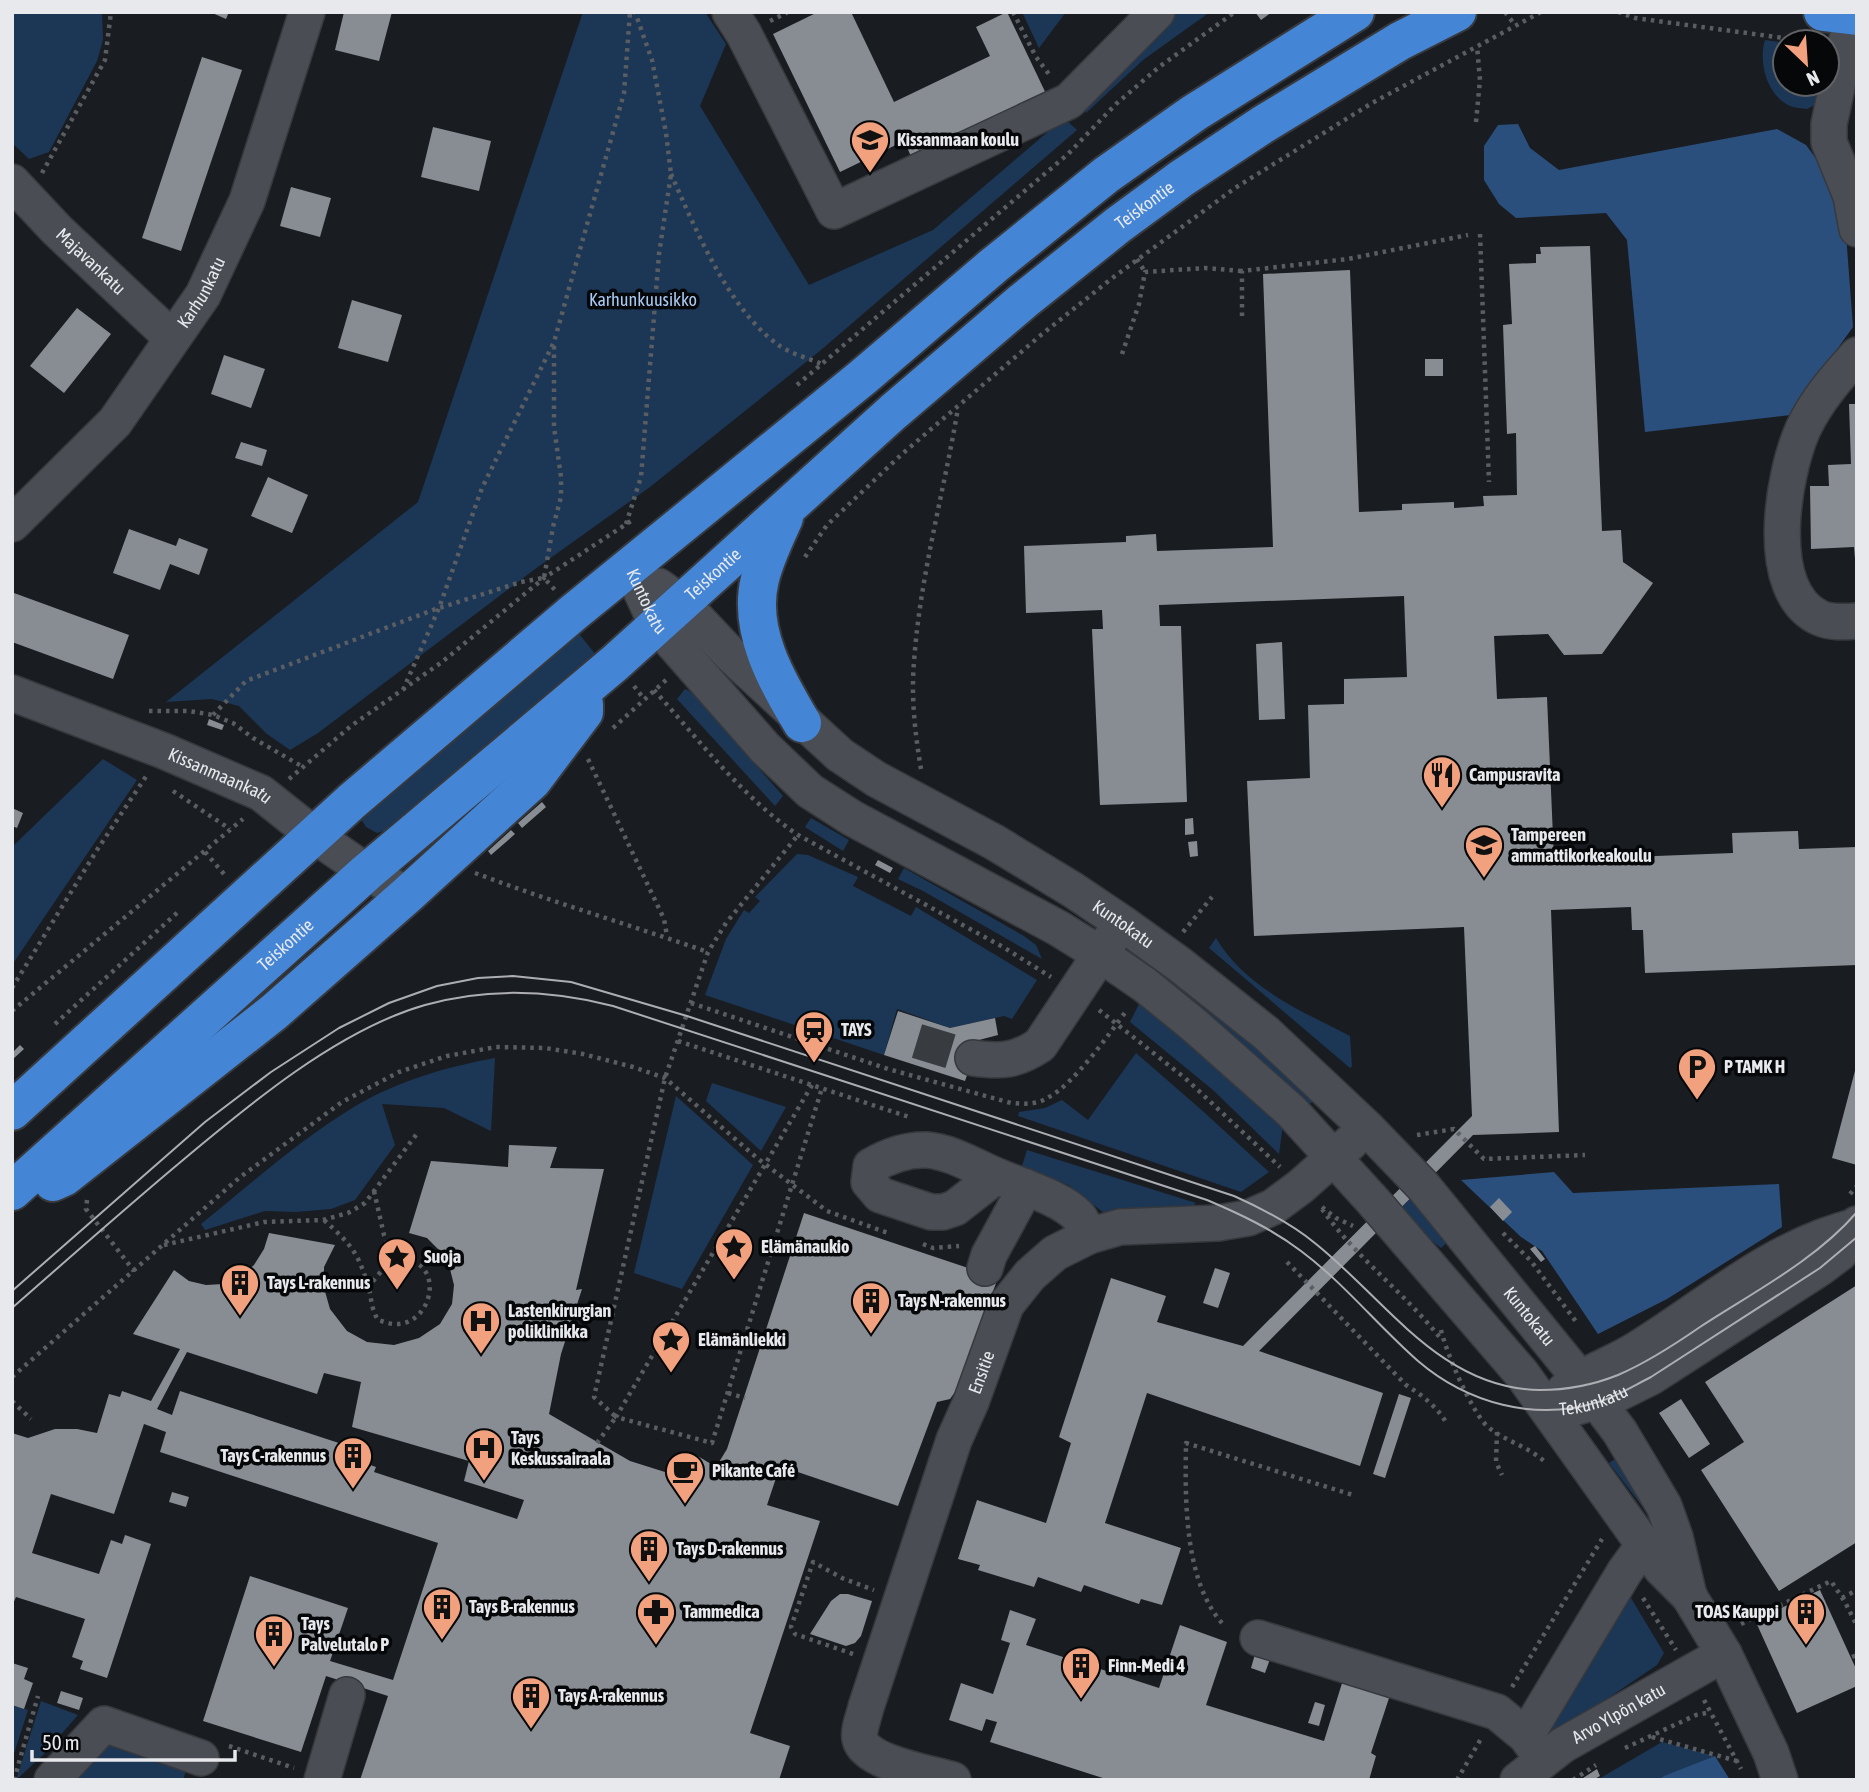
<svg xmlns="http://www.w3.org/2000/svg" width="1869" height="1792" font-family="'Asap Condensed',sans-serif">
<rect width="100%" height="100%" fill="#191d22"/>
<path fill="#1c3656" d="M14,12H102L103,40L97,61L49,152L29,159L12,143V16Z
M583,12H705L726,44L700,106L809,285L933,230L1064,118L1077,130L821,350L650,487L535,569L318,733L290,750L267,734L239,706L212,699L166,702L418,502Z
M1022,12H1066L1039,48Z
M1173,12H1210L1143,60L1086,113L1083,103Z
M1765,40L1785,43V84H1826L1817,104L1807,109C1802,108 1795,108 1790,106C1767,96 1758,62 1765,40Z
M576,630L596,655L390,829L377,833L366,827L361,819L369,809Z
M685,689L693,693L783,796L775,806L677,699Z
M103,759L137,780L12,965V847Z
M811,818L849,840L843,851L805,827Z
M797,854L808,855L858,877L853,886L911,916L916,907L1037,980L1012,1019L1004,1016L950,1028L897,1009L884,1055L705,995L726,939L744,910L749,913L760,901L755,897Z
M904,868L1024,936L1036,945L1042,959L923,891L898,879Z
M1216,938C1245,987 1301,1011 1350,1036L1352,1066L1350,1068L1209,948Z
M1164,970L1243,1033L1316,1100L1306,1106L1159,977Z
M1140,1002L1283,1125L1279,1154L1213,1090L1130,1022Z
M1136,1053L1205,1113L1269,1172L1241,1192L1018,1116L1019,1112L1045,1108L1062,1100L1088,1120Z
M495,1058L491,1131L444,1108L382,1104L395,1145L355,1200L331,1209L296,1212L265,1211L205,1230L201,1224C251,1184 299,1140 354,1107C397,1081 446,1067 495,1058Z
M712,1083L786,1107L761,1151L706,1101Z
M676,1096L753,1165L682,1289L634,1273Z
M1027,1150L1196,1203L1193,1206L1104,1213L1068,1185L1022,1166Z
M1412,1197L1449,1241L1441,1248L1422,1233L1400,1209Z
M1621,1455L1649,1502L1642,1506L1609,1463Z
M1625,1588L1664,1653L1657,1665L1542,1743Z
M41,1701L78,1715L44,1754L16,1780Z
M12,1705L28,1710L12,1760Z
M109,1739L187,1767L183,1780H74Z
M1662,1742L1715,1756L1659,1780H1597Z"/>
<path fill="#2b4f7c" d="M1518,124L1530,148L1559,170L1777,129L1806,145L1832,180L1845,221L1853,327L1790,415L1645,432L1627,240L1606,213L1516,218L1499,204L1484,180V146L1498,125Z
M1554,1172L1573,1193L1779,1184L1782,1227L1667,1299L1598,1334L1542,1251L1521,1237L1461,1180Z
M1715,1756L1730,1780H1659L1664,1776Z"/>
<path fill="#888d93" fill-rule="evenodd" d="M210,12H229L226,19Z
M344,12H392L379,61L335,50Z
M818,12H851L894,102L990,56L976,27L1007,12L1049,100L915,165L904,141L840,172L773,34Z
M1255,12H1272L1261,20Z
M202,57L242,70L181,251L142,238Z
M433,127L491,141L479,191L421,177Z
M291,187L331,198L320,237L280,226Z
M1590,246L1602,531L1621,530L1623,562L1653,583L1602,654L1564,655L1548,634L1494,636L1497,699L1547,697L1554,860L1733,853L1732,833L1798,831L1799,849L1857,847V965L1645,973L1643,930H1632L1631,907L1551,910L1559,1132L1473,1135L1259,1351L1383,1393L1360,1466L1147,1393L1105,1523L1181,1548L1162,1605L1141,1599L1139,1604L1084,1585L1081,1592L1038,1577L1034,1587L978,1570L980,1565L958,1559L977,1500L1046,1523L1071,1443L1059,1437L1111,1278L1166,1296L1157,1322L1243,1346L1472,1116L1464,927L1254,936L1247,781L1310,778L1308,705L1344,704V679L1407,677L1404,596L1159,605L1160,626H1181L1187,802L1100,805L1092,629H1103L1102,610L1026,613L1024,546L1126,542V536L1156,534L1157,551L1273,547L1263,274L1350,270L1359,512L1402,510V504L1454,502V508L1484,506L1483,496L1517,495L1516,433L1507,434L1503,325L1512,324L1509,264L1536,263V254H1541L1540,247Z
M352,300L402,315L388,362L338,348Z
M77,308L111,334L64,393L30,366Z
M224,355L265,369L251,408L211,394Z
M1425,359H1443V376H1425Z
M1849,404H1857V559H1855L1854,547L1811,549L1810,486H1829L1828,465L1851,464Z
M241,442L267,450L262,466L235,458Z
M268,477L308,495L292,533L251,516Z
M129,529L176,546L179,538L208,549L199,575L170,564L160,590L113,573Z
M14,593L129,635L113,679L12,642Z
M1282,642L1285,719L1259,720L1256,644Z
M209,719L224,725L222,730L207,725Z
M542,802L546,807L522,828L518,823Z
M12,808L23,813L17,828L12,826Z
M1193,818L1194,834L1185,835V819Z
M511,830L515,834L491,855L488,851Z
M1197,841L1198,856L1190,857L1188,842Z
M878,860L893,868L890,873L875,865Z
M898,1011L950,1028L995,1018L998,1035L979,1040L965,1081L884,1055Z
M20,1045L24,1049L12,1060V1053Z
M1856,1067H1857V1165L1832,1158Z
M509,1145L557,1147L550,1168L604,1169L576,1290L582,1289L561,1354L549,1414L630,1461L684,1478L696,1455L716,1467L727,1449L804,1213L998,1278L955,1392L950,1399L937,1402L898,1506L780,1466L767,1505L820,1521L750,1733L790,1746L779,1780H360L388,1696L326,1676L301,1752L203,1721L250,1576L348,1608L330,1661L393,1680L438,1543L160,1452L166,1432L144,1424L114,1514L51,1494L32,1553L99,1574L111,1540L122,1544L125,1535L151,1544L107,1678L80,1669L83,1661L72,1657L85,1619L16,1597L12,1606V1433L28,1438L55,1429H77L97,1433L109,1394L120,1397L122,1391L151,1401L180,1349L133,1334L174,1270L189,1281L206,1285L223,1284L239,1278L254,1265L264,1249L269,1233L335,1245L324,1267V1288L330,1309L347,1331L367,1342L394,1345L419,1338L440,1324L452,1304L454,1285L449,1265L439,1250L427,1238L409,1233L431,1161L508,1167ZM187,1352L317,1394L324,1373L361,1382L352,1427L469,1461L464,1481L524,1500L517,1519L374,1472L376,1467L339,1454L342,1444L180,1391L172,1415L157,1409Z
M1499,1198L1512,1212L1503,1221L1490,1207Z
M1535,1246L1545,1259L1541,1262L1530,1249Z
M1215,1268L1230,1273L1218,1308L1203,1303Z
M1857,1285V1542L1779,1591L1701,1470L1744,1442L1705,1382Z
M1399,1394L1411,1398L1385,1478L1373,1474Z
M1681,1399L1710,1444L1689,1458L1659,1413Z
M172,1492L189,1497L186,1507L169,1502Z
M1820,1590L1857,1671V1686L1797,1713L1755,1620Z
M840,1594H848L872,1601L861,1636L855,1643L846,1646L810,1634L831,1601Z
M1010,1610L1036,1619L1026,1645L1159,1688L1180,1625L1227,1642L1206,1705L1324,1741L1343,1680L1390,1695L1371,1753L1376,1756L1369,1780H1109L990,1742L997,1722L986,1719L982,1731L949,1720L961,1683L993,1694L1010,1643L1001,1640Z
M1255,1654L1270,1659L1265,1673L1251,1668Z
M12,1663L28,1668L24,1679L33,1683L24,1709L12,1705Z
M61,1691L83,1698L79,1710L57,1703Z
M1315,1702L1325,1705L1319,1726L1308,1723Z
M1597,1769L1600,1776L1593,1780H1584L1583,1778Z"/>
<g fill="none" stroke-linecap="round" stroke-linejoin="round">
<path stroke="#383c40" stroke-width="35" stroke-dasharray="35 18" stroke-linecap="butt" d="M917,1041L973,1058"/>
<g stroke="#37393d" stroke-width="38">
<g id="minor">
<path d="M730,12L744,34L834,211L1069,101L1157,12"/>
<path d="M1852,16L1829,124V142L1851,196L1857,229"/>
<path id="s1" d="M12,182L57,230L172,338"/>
<path d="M1857,355C1836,378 1816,401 1803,429C1783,474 1762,592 1820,618C1831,623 1844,622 1857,621"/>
<path id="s2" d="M12,524L115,422L203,295L247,201L307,12"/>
<path id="s3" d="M630,567L657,625L765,748L810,791L852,818L1058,928L1100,954L1145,985L1194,1025L1291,1111L1373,1201L1522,1374L1644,1545L1661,1568L1689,1596L1724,1654L1771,1753L1780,1780"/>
<path id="s4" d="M658,586L682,603L730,654L840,755L876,779L994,842L1073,890L1122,923L1179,964L1266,1033L1367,1128L1423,1186L1580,1379L1620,1432L1664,1506L1675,1537L1689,1596"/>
<path id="s5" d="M12,693L164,751L261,793L314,835L367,872L407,895"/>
<path d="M973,1058C1001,1062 1016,1061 1040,1045L1114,934"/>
<path d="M996,1176L955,1208L943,1212H931L880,1195L869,1182L871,1166C888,1156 907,1149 927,1150C952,1152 975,1167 997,1176C1020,1186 1062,1198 1079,1217C1083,1222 1086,1230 1089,1236"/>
<path d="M985,1268L989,1255L1026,1187"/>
<path d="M1564,1391C1584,1373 1611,1365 1634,1351C1706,1307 1773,1246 1857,1226"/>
<path d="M1577,1407L1609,1398L1651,1377L1820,1268L1840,1253L1857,1224"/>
<path d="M1258,1638L1497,1712L1526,1736L1543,1760"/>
<path d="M1526,1736L1625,1571L1644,1545"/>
<path d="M52,1780L104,1724L201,1758"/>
<path d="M322,1780L347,1695"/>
<path id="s6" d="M953,1780C930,1773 865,1763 860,1739C858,1730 864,1716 866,1707L954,1440L971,1402L1006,1305L1030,1275L1055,1253L1089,1236L1120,1227L1218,1223L1248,1218L1273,1207L1300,1187L1351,1142"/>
<path id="s7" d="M1518,1780L1563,1745L1724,1654"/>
</g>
</g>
<g stroke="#37393d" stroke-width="42">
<g id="highway">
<path d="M1823,12L1857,16"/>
<path d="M784,518C775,538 765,558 760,579C747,630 777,681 802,723"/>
<path d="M12,1111L352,801L573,613L863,377L993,266L1106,175L1194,113L1355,12"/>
<path d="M53,1182L64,1177L274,1012L407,895L532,781L584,712V704"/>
<path id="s8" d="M12,1191L367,872L615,663L893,412L1023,301L1118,225L1182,178L1262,125L1400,41L1457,12"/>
</g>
</g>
<path stroke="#5a5e62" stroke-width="4.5" stroke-dasharray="3.5 5" stroke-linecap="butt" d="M1013,12L1036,57L1051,77
M1505,12L1515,25
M1618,12L1635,18L1806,41
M770,21L788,12
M1476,122L1480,80L1477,46
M42,173L105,60L111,12
M671,174C695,228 728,308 777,344C789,353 807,358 822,364
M1480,234L1489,482
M1137,259L1145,272
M1242,316V271L1348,259L1468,235
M554,346V427L561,477V497L553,527L544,578L555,590
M1122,354L1139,304L1145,272L1205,268L1242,271
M797,385L1068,154L1116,104L1159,67L1235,12
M626,524L641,477L659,254L671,174L666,133L652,60L635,12
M805,557L827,525L902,454L1041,335L1111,279L1235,188L1372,103L1541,12
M634,686L644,699
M403,690L439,608L482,488L554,342L624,93L630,12
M654,690C699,740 742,797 798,835L1003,947L1051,977
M149,711H189L213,715L233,723L253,738L303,767
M213,715L246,681L433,610L521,582L543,578
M613,728L666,680
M588,759L664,919L667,936
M921,769C915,734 911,697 914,662C920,576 944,492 958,408
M289,779L351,726L442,662L544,578L631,521
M173,791L230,829
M205,852L224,874
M475,873C552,902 630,925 708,952
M1183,932L1212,897
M12,988L97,850L147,775
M691,1003L888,1069L1011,1103C1025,1104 1037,1105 1049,1097C1075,1083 1109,1034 1127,1010
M1099,1010L1185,1078L1280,1167
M12,1011L243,819
M55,1024L178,912
M678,1041L912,1118
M812,1085L616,1417L712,1443L822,1088
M1417,1135L1454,1129L1484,1159L1585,1155
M374,1191L384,1235L393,1257
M1850,1194L1857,1186
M87,1200L86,1209L134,1271
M1322,1207L1336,1218L1353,1226
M1322,1209C1356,1258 1405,1293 1441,1339
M324,1220C348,1242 358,1251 367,1283C372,1296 370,1307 378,1320C382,1321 389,1324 394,1324C433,1327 450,1257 393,1257L369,1286
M1503,1233L1531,1261L1577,1323
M923,1244L933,1248L959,1246
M164,1245L264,1222L323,1220L348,1213L365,1203L419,1131
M1287,1262L1406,1385C1422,1395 1436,1406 1446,1422
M1441,1330C1446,1352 1472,1413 1488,1427C1505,1441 1527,1446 1544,1461
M12,1377L239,1178L342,1102L399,1072L447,1056L496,1047L545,1048L583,1054L633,1067L665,1078L757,1158L827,1211L888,1233
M728,1393L745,1398
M12,1401L31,1419
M1497,1432L1496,1462L1502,1475
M597,1443L616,1417L594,1397L665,1078L708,952L726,923L798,835
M1643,1598L1676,1650
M1842,1598L1857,1590
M1222,1623C1184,1580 1185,1499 1186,1443L1356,1496
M1741,1624L1831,1581L1845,1602L1857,1626
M853,1654L795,1634L791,1627L813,1562L842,1578L874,1590
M1852,1657L1857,1655
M1512,1687L1602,1539
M1704,1700L1741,1769
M1652,1737L1737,1761
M229,1746L294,1768
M1625,1748L1696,1715L1711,1712
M14,1780L38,1696
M1457,1780L1482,1737
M1573,1780L1596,1765"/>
<use href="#minor" stroke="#4a4e54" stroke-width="35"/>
<use href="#highway" stroke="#4485d6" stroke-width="38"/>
<g stroke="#acaeb3" stroke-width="2">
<path d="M12,1291L205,1122L271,1072L339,1028L389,1003L437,986L478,978L513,976L571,982L687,1016L1234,1196C1263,1209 1292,1224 1316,1244C1386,1300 1441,1389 1540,1390C1567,1390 1593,1385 1618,1375C1646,1363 1674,1345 1700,1327C1752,1293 1816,1260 1857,1212"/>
<path id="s9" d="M12,1308C67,1260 121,1212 177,1165C246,1107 337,1030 425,1005C488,987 550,990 613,1006L1207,1200C1240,1214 1272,1229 1301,1251C1344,1283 1378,1326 1418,1361C1467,1403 1535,1422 1598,1402C1616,1397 1633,1386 1651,1377L1820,1268L1857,1237"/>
</g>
</g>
<defs>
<g id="school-pin" transform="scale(2.0125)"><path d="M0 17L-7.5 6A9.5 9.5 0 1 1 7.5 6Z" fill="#f1a17d" stroke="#060709"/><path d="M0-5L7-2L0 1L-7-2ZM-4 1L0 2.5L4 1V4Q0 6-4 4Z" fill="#111"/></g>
<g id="restaurant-pin" transform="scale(2.0125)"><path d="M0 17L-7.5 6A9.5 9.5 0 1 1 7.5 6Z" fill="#f1a17d" stroke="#060709"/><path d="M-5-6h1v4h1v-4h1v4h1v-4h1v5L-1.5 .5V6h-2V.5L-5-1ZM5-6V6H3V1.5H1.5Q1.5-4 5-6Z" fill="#111"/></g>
<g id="university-pin" transform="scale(2.0125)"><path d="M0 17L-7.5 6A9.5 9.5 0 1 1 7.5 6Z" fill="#f1a17d" stroke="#060709"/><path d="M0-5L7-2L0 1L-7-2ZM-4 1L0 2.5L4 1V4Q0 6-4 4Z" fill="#111"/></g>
<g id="station-pin" transform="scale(2.0125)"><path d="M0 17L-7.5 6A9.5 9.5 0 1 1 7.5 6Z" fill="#f1a17d" stroke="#060709"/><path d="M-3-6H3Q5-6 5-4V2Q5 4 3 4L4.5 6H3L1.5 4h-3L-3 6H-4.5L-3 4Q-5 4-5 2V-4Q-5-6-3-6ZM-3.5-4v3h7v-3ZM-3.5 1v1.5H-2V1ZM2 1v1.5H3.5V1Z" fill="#111"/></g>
<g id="parking-pin" transform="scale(2.0125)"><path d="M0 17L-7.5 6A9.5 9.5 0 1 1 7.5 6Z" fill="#f1a17d" stroke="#060709"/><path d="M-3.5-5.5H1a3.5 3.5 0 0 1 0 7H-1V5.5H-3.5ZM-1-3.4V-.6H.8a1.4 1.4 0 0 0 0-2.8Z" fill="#111"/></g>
<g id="sight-pin" transform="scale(2.0125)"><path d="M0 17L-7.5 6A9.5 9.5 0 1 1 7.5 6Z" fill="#f1a17d" stroke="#060709"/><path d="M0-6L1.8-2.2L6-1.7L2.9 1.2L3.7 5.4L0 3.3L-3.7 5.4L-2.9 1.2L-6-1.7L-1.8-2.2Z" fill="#111"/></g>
<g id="building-pin" transform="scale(2.0125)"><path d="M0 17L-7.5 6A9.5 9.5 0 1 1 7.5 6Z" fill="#f1a17d" stroke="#060709"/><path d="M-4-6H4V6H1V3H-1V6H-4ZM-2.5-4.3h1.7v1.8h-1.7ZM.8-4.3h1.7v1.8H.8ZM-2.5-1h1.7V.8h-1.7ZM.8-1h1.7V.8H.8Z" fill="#111"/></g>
<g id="hospital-pin" transform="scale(2.0125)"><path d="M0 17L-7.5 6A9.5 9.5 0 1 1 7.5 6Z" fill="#f1a17d" stroke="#060709"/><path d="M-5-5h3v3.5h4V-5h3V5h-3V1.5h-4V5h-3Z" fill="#111"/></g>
<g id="cafe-pin" transform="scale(2.0125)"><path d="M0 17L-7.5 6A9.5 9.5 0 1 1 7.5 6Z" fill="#f1a17d" stroke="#060709"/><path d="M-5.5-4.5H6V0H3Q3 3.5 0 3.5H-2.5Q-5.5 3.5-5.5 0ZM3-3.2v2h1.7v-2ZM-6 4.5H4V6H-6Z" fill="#111"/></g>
<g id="pharmacy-pin" transform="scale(2.0125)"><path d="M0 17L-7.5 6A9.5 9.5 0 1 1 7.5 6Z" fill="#f1a17d" stroke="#060709"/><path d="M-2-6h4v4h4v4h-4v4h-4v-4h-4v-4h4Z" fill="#111"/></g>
</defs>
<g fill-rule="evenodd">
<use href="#school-pin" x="870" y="140"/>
<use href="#restaurant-pin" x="1442" y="775"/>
<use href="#university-pin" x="1484" y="845"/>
<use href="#station-pin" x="814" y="1030"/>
<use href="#parking-pin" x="1697" y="1067"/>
<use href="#sight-pin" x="734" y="1247"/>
<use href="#sight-pin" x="397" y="1257"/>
<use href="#building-pin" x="240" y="1283"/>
<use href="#building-pin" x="871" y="1301"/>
<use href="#hospital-pin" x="481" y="1321"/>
<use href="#sight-pin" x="671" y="1340"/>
<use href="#hospital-pin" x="484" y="1448"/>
<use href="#building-pin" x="353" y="1456"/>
<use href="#cafe-pin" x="685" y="1471"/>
<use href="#building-pin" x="649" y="1549"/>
<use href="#building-pin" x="442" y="1607"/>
<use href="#pharmacy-pin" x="656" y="1612"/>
<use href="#building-pin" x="1806" y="1612"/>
<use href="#building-pin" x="274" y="1634"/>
<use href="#building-pin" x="1081" y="1666"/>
<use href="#building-pin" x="531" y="1696"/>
</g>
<g text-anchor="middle" stroke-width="7" stroke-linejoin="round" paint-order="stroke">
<g font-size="18" font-weight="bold" fill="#e7e9ed" stroke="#060709" text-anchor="start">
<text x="897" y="146">Kissanmaan koulu</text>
<text x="1469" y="781">Campusravita</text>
<text x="1511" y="841">Tampereen<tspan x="1511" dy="21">ammattikorkeakoulu</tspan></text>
<text x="841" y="1036">TAYS</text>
<text x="1724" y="1073">P TAMK H</text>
<text x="761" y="1253">Elämänaukio</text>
<text x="424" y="1263">Suoja</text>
<text x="267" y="1289">Tays L-rakennus</text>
<text x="898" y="1307">Tays N-rakennus</text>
<text x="508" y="1317">Lastenkirurgian<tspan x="508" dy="21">poliklinikka</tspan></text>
<text x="698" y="1346">Elämänliekki</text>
<text x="511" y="1444">Tays<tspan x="511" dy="21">Keskussairaala</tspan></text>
<text x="326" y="1462" text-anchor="end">Tays C-rakennus</text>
<text x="712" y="1477">Pikante Café</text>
<text x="676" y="1555">Tays D-rakennus</text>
<text x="469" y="1613">Tays B-rakennus</text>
<text x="683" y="1618">Tammedica</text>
<text x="1779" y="1618" text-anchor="end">TOAS Kauppi</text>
<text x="301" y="1630">Tays<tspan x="301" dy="21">Palvelutalo P</tspan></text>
<text x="1108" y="1672">Finn-Medi 4</text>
<text x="558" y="1702">Tays A-rakennus</text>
</g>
<g font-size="18" fill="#e7e9ed" stroke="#060709">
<text dy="6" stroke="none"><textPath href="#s8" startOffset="1502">Teiskontie</textPath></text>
<text dy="6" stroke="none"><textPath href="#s1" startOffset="112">Majavankatu</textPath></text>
<text dy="6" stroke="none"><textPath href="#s2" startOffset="301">Karhunkatu</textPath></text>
<text dy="6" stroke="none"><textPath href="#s8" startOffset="934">Teiskontie</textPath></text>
<text dy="6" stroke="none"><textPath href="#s3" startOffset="38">Kuntokatu</textPath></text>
<text dy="6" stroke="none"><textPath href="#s5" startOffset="224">Kissanmaankatu</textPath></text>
<text dy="6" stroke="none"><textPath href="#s4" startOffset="579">Kuntokatu</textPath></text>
<text dy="6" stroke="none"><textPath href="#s8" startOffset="368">Teiskontie</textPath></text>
<text dy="6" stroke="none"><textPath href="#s4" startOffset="1146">Kuntokatu</textPath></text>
<text dy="6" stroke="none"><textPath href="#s6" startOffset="492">Ensitie</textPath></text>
<text dy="6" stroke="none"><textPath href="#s9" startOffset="1787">Tekunkatu</textPath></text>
<text dy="6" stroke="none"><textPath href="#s7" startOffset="121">Arvo Ylpön katu</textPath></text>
</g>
<g font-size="18" fill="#a9caf4" stroke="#060709">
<text x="643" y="306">Karhunkuusikko</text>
</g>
</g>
<rect width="1869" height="1792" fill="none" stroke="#e7e9ed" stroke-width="28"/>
<g transform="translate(1806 63) rotate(155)"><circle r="33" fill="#060709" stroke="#606164" stroke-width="2"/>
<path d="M0-5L12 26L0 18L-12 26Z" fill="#f1a17d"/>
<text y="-10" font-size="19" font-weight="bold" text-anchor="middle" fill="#e7e9ed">N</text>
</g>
<path d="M32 1750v10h203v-10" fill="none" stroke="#e7e9ed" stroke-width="3.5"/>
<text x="42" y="1750" font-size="21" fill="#e7e9ed" stroke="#060709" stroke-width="5" paint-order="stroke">50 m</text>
</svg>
